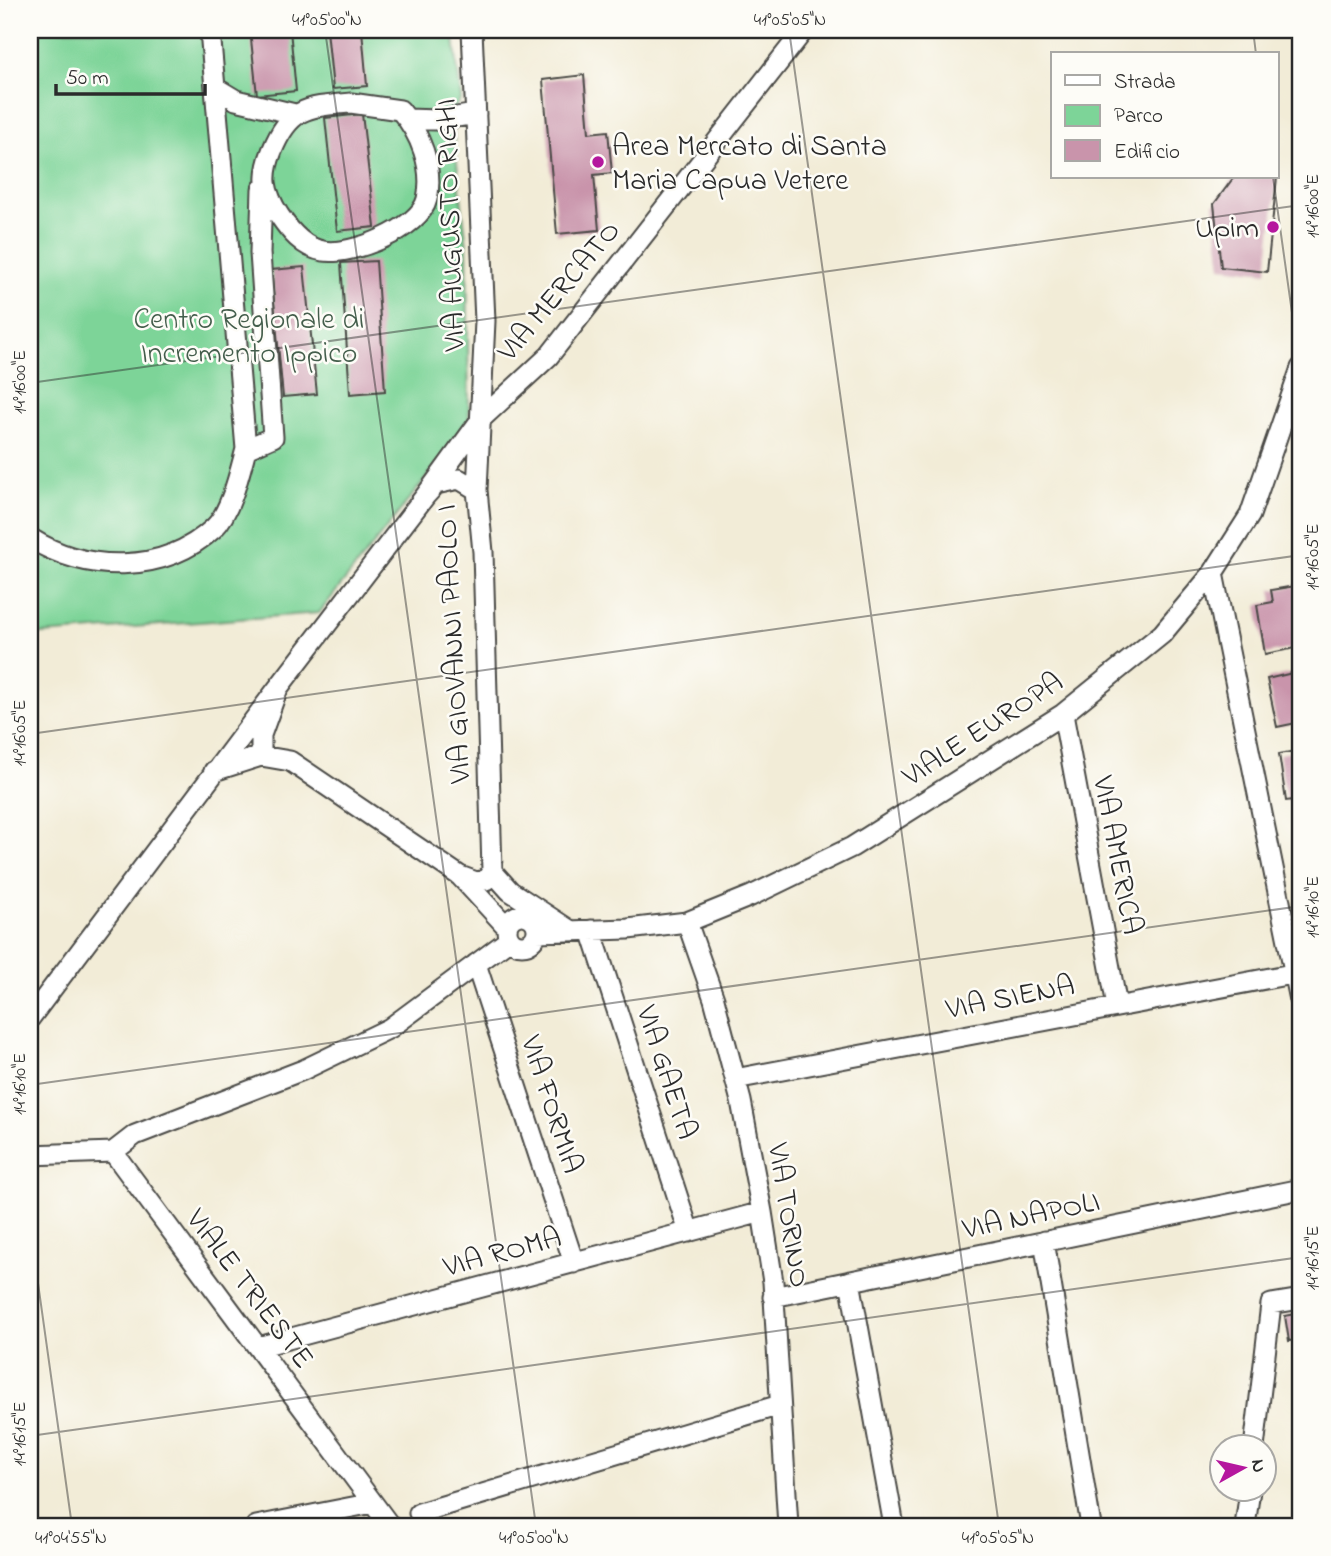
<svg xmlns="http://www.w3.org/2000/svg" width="1331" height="1556" font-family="'Indie Flower',sans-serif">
<rect width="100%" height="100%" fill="#fdfcf7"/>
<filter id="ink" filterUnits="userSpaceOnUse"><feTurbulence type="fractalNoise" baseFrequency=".0143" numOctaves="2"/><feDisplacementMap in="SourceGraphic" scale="14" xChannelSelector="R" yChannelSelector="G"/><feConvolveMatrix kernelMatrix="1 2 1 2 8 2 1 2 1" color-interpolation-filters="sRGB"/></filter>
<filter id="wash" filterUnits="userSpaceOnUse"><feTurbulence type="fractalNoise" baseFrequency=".00686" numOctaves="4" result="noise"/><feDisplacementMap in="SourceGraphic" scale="28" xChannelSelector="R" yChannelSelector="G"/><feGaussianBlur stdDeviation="1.57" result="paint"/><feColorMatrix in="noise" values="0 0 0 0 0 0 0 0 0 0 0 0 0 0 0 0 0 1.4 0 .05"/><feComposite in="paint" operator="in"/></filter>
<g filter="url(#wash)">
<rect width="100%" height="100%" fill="#f2ecd7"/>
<path fill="#7dd498" stroke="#548062" stroke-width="2" d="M30,30H453L461,99L451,112L467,247L469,424L319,613L30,635Z"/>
<g id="blocks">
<path fill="#c994ab" d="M250,30H290L296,91L257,95Z
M327,30H362L367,86L333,89Z
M584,75L589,133L608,131L612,173L594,175L599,230L557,234L543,80Z
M362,114L375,227L337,231L325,118Z
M1234,177H1277L1267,272L1221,267L1214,204Z
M376,261L385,391L350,394L341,263Z
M304,267L317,394L283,397L271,270Z
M1295,586L1301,619V647L1265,654L1257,605L1273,602L1271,590Z
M1301,671V722L1277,727L1267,679Z
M1301,750V799L1286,801L1279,754Z
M1301,1313V1339L1289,1341L1285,1316Z"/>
</g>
</g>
<g filter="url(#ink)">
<use href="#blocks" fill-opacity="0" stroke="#494845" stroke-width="2"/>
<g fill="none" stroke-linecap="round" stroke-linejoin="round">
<g stroke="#494845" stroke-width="23">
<path id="minor" d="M216,88L236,100L295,114
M351,103L400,110C420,133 434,167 427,199C420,229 351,256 323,251C303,248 289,230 279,215C264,191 262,176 272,151C290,107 307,107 351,103Z
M408,119L437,120L476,114
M246,449L273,437L260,253L262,189
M426,495L482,418L549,356L804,30
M30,538C85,573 163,575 214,528C231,512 240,471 246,449L210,30
M1213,573L1301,1005
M1063,714L1117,1006
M261,756V735L278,688L426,495L436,484L459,479L477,490
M214,771L261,756L290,761L460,876L507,927
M492,871L510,891L568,929
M460,876L476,882L486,880L492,871L483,552L477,490L485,321L472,30
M507 930a15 15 0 1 1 30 0a15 15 0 1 1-30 0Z
M687,922L714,999L741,1101L762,1212L773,1282L788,1526
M591,930L689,1232
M537,932L628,929L687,922L751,896L852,847L1063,714L1162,634L1213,573L1250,515L1301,368
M476,964L574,1263
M30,1018L278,688
M735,1079L1297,973
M113,1152L390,1526
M113,1152L135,1135L303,1070L390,1028L510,939
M30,1155L113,1152
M1044,1241L1091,1526
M850,1281L894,1526
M773,1297L1301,1189
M258,1347L762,1212
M1254,1448L1271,1304L1301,1299
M419,1513L780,1405
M256,1526L373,1503
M1245,1526L1250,1490"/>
</g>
<use href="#minor" stroke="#fff" stroke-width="19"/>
</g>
</g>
<path fill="none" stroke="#2b2b2b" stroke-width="2" stroke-opacity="0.45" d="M325,30L536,1526M789,30L999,1526M1253,30L1256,54M30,32L49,30M1273,177L1301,377M30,383L1301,205M30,734L1301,555M30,1085L1301,906M30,1226L72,1526M30,1436L1301,1257"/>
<g fill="#b5179e" stroke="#fdfcf7" stroke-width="2.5">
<circle cx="598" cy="162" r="7"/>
<circle cx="1273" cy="227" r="7"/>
</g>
<g text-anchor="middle" stroke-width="5" stroke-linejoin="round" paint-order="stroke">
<g font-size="30" fill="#2b2b2b" stroke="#fdfcf7" text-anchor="start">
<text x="612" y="155">Area Mercato di Santa<tspan x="612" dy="34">Maria Capua Vetere</tspan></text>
<text x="1259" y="237" text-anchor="end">Upim</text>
</g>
<g font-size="30" fill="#2b2b2b" stroke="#fdfcf7">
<text transform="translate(449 225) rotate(-92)" y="10">VIA AUGUSTO RIGHI</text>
<text transform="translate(558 290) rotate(-50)" y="10">VIA MERCATO</text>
<text transform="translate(452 644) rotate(-93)" y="10">VIA GIOVANNI PAOLO I</text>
<text transform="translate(982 728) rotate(-33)" y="10">VIALE EUROPA</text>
<text transform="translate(1119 855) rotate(79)" y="10">VIA AMERICA</text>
<text transform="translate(1010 996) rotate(-11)" y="10">VIA SIENA</text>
<text transform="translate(668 1072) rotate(72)" y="10">VIA GAETA</text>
<text transform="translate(553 1104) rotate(72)" y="10">VIA FORMIA</text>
<text transform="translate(1031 1214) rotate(-12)" y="10">VIA NAPOLI</text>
<text transform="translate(790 1215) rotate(81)" y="10">VIA TORINO</text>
<text transform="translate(502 1251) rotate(-15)" y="10">VIA ROMA</text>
<text transform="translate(251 1288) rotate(53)" y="10">VIALE TRIESTE</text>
</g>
<g font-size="30" fill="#445e4c" stroke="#fdfcf7">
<text x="249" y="328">Centro Regionale di<tspan x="249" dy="34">Incremento Ippico</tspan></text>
</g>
</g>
<rect width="1331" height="1556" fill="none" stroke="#fdfcf7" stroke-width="77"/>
<rect x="1051" y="52" width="228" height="126" fill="#fdfcf7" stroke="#a9a8a5" stroke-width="2"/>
<rect x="1065" y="75" width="35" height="10" fill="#ffffff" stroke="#a9a8a5" stroke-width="2"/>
<text x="1114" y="88" font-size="21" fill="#2b2b2b">Strada</text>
<rect x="1065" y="105" width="35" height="21" fill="#7dd498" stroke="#a9a8a5" stroke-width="2"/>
<text x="1114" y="122" font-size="21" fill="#2b2b2b">Parco</text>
<rect x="1065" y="140" width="35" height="21" fill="#c994ab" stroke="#a9a8a5" stroke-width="2"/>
<text x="1114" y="158" font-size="21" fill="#2b2b2b">Edificio</text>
<g transform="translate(1243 1468) rotate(82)"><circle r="33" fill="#fdfcf7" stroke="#a9a8a5" stroke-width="2"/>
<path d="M0-5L12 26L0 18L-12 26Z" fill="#b5179e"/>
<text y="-10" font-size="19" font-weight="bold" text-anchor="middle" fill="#2b2b2b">N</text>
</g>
<path d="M56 84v10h149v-10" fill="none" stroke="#2b2b2b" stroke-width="3.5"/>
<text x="66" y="84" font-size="21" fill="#2b2b2b" stroke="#fdfcf7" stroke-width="5" paint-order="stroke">50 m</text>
<rect x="38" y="38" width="1254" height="1480" fill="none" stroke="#2b2b2b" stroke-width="2.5"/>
<g font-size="18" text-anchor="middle" fill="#2b2b2b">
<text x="327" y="25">41°05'00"N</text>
<text x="790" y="25">41°05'05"N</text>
<text transform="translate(1312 206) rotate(-90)" y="6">14°16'00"E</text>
<text transform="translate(19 382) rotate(-90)" y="6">14°16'00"E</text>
<text transform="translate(1312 557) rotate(-90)" y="6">14°16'05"E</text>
<text transform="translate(19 733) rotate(-90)" y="6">14°16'05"E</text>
<text transform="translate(1312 907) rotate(-90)" y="6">14°16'10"E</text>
<text transform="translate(19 1084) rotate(-90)" y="6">14°16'10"E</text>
<text transform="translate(1312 1258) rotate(-90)" y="6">14°16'15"E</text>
<text transform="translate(19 1434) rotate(-90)" y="6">14°16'15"E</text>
<text x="71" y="1543">41°04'55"N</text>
<text x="534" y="1543">41°05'00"N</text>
<text x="998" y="1543">41°05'05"N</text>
</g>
</svg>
